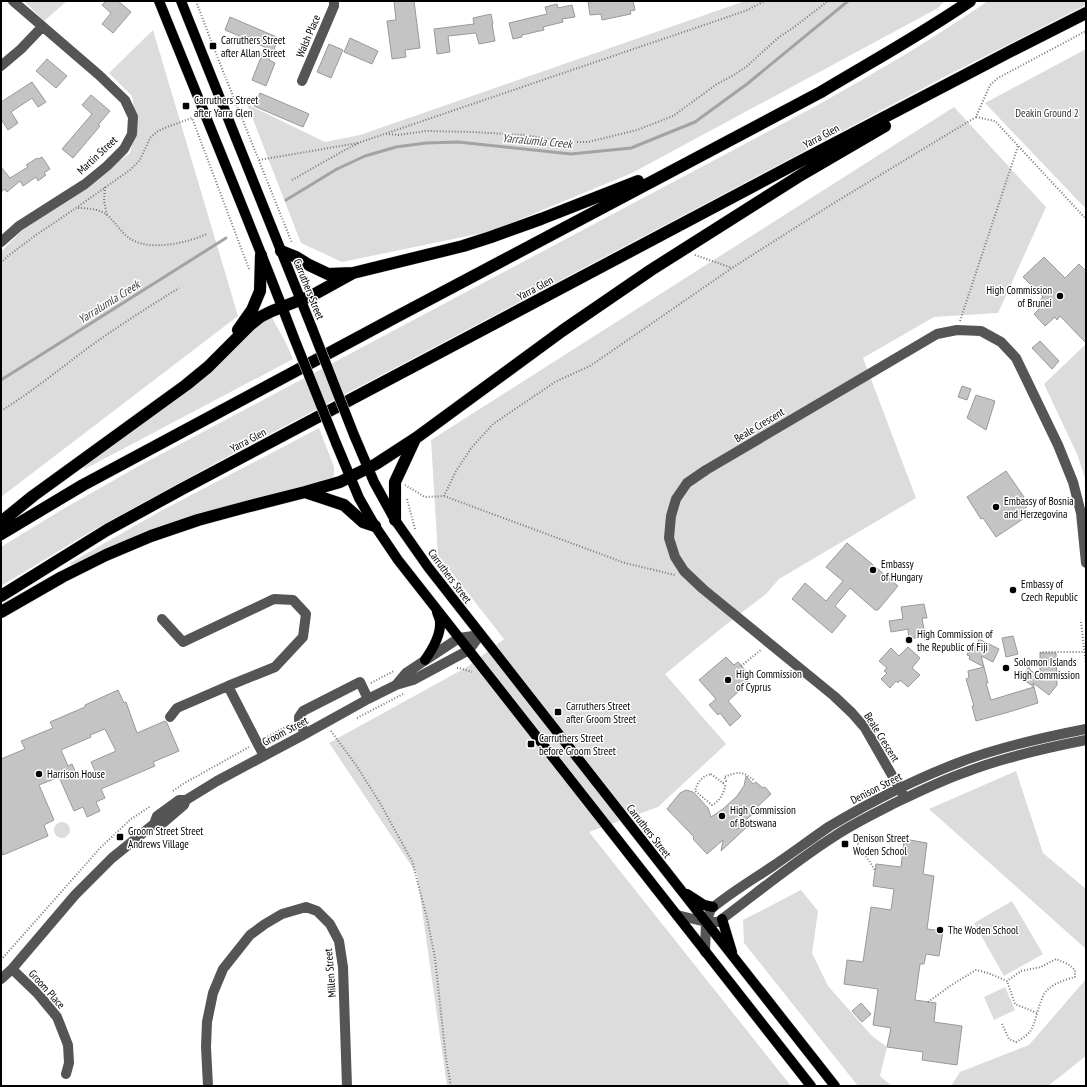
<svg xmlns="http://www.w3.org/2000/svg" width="1087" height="1087" font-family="'PT Sans Narrow',sans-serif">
<rect width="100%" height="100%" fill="#fff"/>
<path fill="#dcdcdc" d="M24,1H67L44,21Z
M745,1H945L938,8L632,173L492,231L342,262L301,243L247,104L325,142L360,135Z
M988,1H1086V5L948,75L234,453L115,518L80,538L1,586V547L58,512L137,467L816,106C875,73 933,39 988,1Z
M153,30L238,316L1,497V252L23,229L130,153L137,125L132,96L109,73Z
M1086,49V209L985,103Z
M954,107L1046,207L998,313L934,317L863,358L916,498L779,579L766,594L728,623L665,674L726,744L658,807L589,832L791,1086H447L417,874L329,743L467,667L504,639L438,555L431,440Z
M271,318H272L286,343L293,359L85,469L82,466L255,328L264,321Z
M1086,344V481L1077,454L1044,384Z
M319,428L334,467V475L331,479L72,566L70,563L159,512Z
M1016,771L1043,853L1086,889V949L929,809Z
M54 830a8 8 0 1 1 16 0a8 8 0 1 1-16 0Z
M801,890L818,911L812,953L828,986L872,1036L887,1047L880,1076L892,1086H858L744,943L743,920Z
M1012,901L1043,954L1004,976L974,923Z
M1086,979V1056L1048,1086H951L960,1072L1029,1045Z
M1005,987L1015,1010L994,1020L984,997Z"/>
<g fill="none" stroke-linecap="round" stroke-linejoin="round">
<path stroke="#a3a3a3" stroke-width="3" d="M286,200L337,169L365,156L396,147L426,143L458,142L571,154L631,148L695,122L747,84L848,1
M1,380L226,238"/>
</g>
<path fill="#c4c4c4" stroke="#999" fill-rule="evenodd" d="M106,1H118L131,12L113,33L102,24L111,13L102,5Z
M394,1H414L420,48L405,50L406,57L392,59L387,21L396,20Z
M588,1H633L635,10L630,11L631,14L602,20L601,14L590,15Z
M557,4L558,8L572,5L575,17L562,19L563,22L543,27L544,30L522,35V37L513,39L509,23L547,14L545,7Z
M491,14L493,24H492L495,41L479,44L476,33L448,36L450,52L437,54L434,29L474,24L473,18Z
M230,17L279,38L269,60L275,63L266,86L252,80L265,47L225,30Z
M350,38L378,51L372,64L344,52Z
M329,44L343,50L331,78L317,72Z
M47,59L67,76L56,88L36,71Z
M32,82L46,102L38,107L32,98L11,112L18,123L8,130L1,119V102Z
M260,93L309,114L303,127L254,106Z
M91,95L110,111L98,125L100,126L73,158L62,149L92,114L82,105Z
M42,157L50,169L44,173L46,175L38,181L36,177L23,186L20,181L7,192L5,189L1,192V167L10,178L28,167L26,165L37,158L38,159Z
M1044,257L1065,278L1079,264L1086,271V343L1060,316L1057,320L1055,317L1045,326L1034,314L1043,305L1039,301L1043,297L1023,277Z
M1040,341L1059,361L1052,369L1032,348Z
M962,386L971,389L967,400L958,397Z
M976,395L995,401L986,430L967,418Z
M1006,471L1024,497L1022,499L1027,507L1019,512L1023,519L996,537L983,518L981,519L967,497Z
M847,543L898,586L878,610H875L850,588L835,606L846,616L832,633L792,599L805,583L826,601L843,581L826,567Z
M924,604L927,618H922L925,636L909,639L908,631L909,629L891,632L889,621L903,619L901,607Z
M1013,636L1018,654L1006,657L1002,638Z
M979,639L999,649L993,662L981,656L984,667L969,659L970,656L967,655L972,644L976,645Z
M908,647L920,658L912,668L920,675L908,687L900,680L898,683L896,681L890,688L881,679L887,673L884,671L887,668L879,661L891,648L899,656Z
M1040,653H1056L1057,685L1049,695L1033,683L1038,703L1009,712L976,721L972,706H974L966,679L969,678L968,671L984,667L988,683H986L991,700L1034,687L1021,678L1029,667L1030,670L1040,677Z
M726,657L734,665L738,662L746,671L742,674L749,682L728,701L741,716L730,726L720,713L718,715L709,705L716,699L699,680Z
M118,690L124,703L126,702L137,733L165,721L167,723L179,751L153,762L155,766L101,789L105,798L96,802L100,811L87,817L83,807L74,811L59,777L39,785L54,820L44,825L48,836L3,855L1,850V759L25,749L21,741L53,728L50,722L85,707V705ZM105,729L116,751L91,762L95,771L78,778L72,764L68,766L61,750L91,737L90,735Z
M746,776L753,784L756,782L763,788L765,787L771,794L755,809L757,810L736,829L749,825L721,851L723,840L707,854L693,839L694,837L667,809L680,793L686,790L693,792L697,796L708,808L711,817L723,809L737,796L744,786Z
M904,839L927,843L923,874L934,876L927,929L943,931L939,956L926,954L924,964H920L915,1000L936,1003L934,1022L962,1026L957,1065L922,1060L923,1052L887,1047L891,1028L873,1025L878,989L844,984L847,960L863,962L871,907L891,910L894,889L873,886L876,864L901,867Z
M861,1003L871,1014L862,1022L852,1011Z"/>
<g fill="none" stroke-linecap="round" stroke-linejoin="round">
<g stroke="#dbdbdb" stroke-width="11">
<path id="major" d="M159,1C204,113 251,225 294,338
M181,1L312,328
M354,435L374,482L395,520L428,567L706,922L835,1086
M336,443L359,498L375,526L398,560L811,1086
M425,660C432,650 441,634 440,622C440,619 438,615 437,612
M687,894L704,905L713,907
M722,919L732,952"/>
</g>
<g stroke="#dbdbdb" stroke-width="13">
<path id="highway" d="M281,251L296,257L309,265L328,274L353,273L463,246L491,237L541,219L638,181
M238,330L252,310L260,291L261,255
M305,492L344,505L363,522L375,526
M395,520V482L415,439
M1,522L33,496L186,385L208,367L250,325L260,317L272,311L313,295L353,273
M1,534L83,485L398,316L821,92C871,62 922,34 970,1
M1,596L107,530L182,489L795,164L1011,51L1086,13
M1,612L62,577L106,555L151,536L198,520L246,507L305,492L340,482L376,464L416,438L562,331L651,270L801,175L885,126"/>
</g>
<path stroke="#777" stroke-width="2" stroke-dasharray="1 2" stroke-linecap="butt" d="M196,1L213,46L292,243
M976,117L995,121L1086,219
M386,134L398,135L426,131L473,132L524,135L567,142H588L637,130L673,116L717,84L732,76L746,67L779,37L793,28L828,1
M259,160L358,143
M292,180L343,151L361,142L745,11L765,1
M105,187L104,201L107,215
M78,208C87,208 100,209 107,215C115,222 121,232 129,238C149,252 187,243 207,234
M695,255L732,268
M1,263L8,256L36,235L76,208L130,170L140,160L150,138L158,131L167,127L192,118L249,269
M960,321L1018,146
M1,411C33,391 62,367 92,345C120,325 150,306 179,288
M405,485L425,497L444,496L456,471L472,447L493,424L555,382L590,366L732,268L834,203L976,117L990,85L998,78L1086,31
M444,496L625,563L675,575
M407,499L415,529
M1081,622L1086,664
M1040,653L1041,652H1086
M741,666L762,649
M457,668H459L472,672
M371,683L394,671
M357,718L403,694
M331,731L356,765L380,803L412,861L427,918L435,958L446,1059L451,1086
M265,738L291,724
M711,774L723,783L725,786C724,793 719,802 712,805L695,791C697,783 702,776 711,774Z
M723,783L726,781L724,777C739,771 742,771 755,781
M173,791L183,784L249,747
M853,836L875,870
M1,960L100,848L131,819L151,806
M928,1002L950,986L976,970L988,973L1007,981L1021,971L1041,967L1056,959L1068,964L1075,970V977C1064,980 1051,984 1044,994C1041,1000 1039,1007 1037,1013L1015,1004L1007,981
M1002,1024L1009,1039L1016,1042C1031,1034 1033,1029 1037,1013"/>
<path stroke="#555" stroke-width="10" d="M1,66L21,49L42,27
M302,81L334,6V1
M1,242L19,226L85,184L107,166L124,149L132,134L133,117L125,100L99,75L13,1
M162,619L183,642L274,599L293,600L306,614L303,637L275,667L228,686L177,708L170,717
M396,685L406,673L459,638L480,635
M228,686L264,756
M305,734L299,720V717L303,711L360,682L368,699
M905,798L865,728L852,713L834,696L703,589L684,571L675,557L669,538L671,516L676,499L687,483L706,470L937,334L957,330L981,331L1001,342L1016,358L1058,445L1073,482L1081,513L1086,563
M154,824L157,816L179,800H186L217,781L305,734L368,699L396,685L413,680L469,650L480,635
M677,915L706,922H718C757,893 794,862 835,836C853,824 872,815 891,805C916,793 940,781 966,772C1005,757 1045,748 1086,740
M705,952L706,922L711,909C730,893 752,880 773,866C792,853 811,839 830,826C872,801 917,778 963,761C1003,746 1045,737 1086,729
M12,969L38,994L57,1017L68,1045L69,1063L66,1074
M1,979L12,969L75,895L112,858L154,824L163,823L184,805L186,800
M208,1086L206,1047L207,1022L213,993L223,969L250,935L265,924L282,914L306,907L317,911L330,924L339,941L343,967L347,1086"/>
<use href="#major" stroke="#000" stroke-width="10"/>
<use href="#highway" stroke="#000" stroke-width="12"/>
<g stroke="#dbdbdb" stroke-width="11" stroke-linecap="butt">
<path id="major-bridge" d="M312,328L354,435
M294,338L336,443"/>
</g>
<use href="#major-bridge" stroke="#000" stroke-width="10"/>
</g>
<g fill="#000" stroke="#fff" stroke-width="1.5">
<rect x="209" y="42" width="8" height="8" rx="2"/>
<rect x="182" y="102" width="8" height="8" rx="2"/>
<circle cx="1060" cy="296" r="4"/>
<circle cx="996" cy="507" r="4"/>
<circle cx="873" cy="570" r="4"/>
<circle cx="1013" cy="590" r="4"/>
<circle cx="909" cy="640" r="4"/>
<circle cx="1006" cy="668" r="4"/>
<circle cx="728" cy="680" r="4"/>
<rect x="554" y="708" width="8" height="8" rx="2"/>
<rect x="527" y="740" width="8" height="8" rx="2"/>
<circle cx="39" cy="774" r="4"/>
<circle cx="722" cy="816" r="4"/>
<rect x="116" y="833" width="8" height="8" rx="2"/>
<rect x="841" y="840" width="8" height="8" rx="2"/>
<circle cx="940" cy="930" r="4"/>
</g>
<g text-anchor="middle" stroke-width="3" stroke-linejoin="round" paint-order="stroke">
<g font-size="11" fill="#000" stroke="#fff">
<text transform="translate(308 36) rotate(-67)" y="4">Walsh Place</text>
<text transform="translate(821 136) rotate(-28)" y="4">Yarra Glen</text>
<text transform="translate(97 155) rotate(-43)" y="4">Martin Street</text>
<text transform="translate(535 288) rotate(-28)" y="4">Yarra Glen</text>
<text transform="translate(309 289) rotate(68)" y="4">Carruthers Street</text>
<text transform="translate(759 425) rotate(-31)" y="4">Beale Crescent</text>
<text transform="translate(248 440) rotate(-28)" y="4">Yarra Glen</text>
<text transform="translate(450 576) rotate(53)" y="4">Carruthers Street</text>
<text transform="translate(285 731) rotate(-28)" y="4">Groom Street</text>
<text transform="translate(882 737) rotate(58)" y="4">Beale Crescent</text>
<text transform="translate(876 788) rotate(-27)" y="4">Denison Street</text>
<text transform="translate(649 831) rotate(52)" y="4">Carruthers Street</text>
<text transform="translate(330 973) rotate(-95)" y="4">Millen Street</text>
<text transform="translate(47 989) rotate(48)" y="4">Groom Place</text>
</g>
<g font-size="11" fill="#000" stroke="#fff" text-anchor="start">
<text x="221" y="44">Carruthers Street<tspan x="221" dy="13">after Allan Street</tspan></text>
<text x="194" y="104">Carruthers Street<tspan x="194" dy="13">after Yarra Glen</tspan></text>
<text x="1052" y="294" text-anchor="end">High Commission<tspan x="1052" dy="13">of Brunei</tspan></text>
<text x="1004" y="505">Embassy of Bosnia<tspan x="1004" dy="13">and Herzegovina</tspan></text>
<text x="881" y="568">Embassy<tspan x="881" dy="13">of Hungary</tspan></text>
<text x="1021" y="588">Embassy of<tspan x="1021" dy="13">Czech Republic</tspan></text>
<text x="917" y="638">High Commission of<tspan x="917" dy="13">the Republic of Fiji</tspan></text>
<text x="1014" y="666">Solomon Islands<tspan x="1014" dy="13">High Commission</tspan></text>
<text x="736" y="678">High Commission<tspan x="736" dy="13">of Cyprus</tspan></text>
<text x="566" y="710">Carruthers Street<tspan x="566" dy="13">after Groom Street</tspan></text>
<text x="539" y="742">Carruthers Street<tspan x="539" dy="13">before Groom Street</tspan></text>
<text x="47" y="778">Harrison House</text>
<text x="730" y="814">High Commission<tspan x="730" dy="13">of Botswana</tspan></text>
<text x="128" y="835">Groom Street Street<tspan x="128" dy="13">Andrews Village</tspan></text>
<text x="853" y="842">Denison Street<tspan x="853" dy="13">Woden School</tspan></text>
<text x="948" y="934">The Woden School</text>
</g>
<g font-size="11" fill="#333" stroke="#fff">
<text x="1047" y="117">Deakin Ground 2</text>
</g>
<g font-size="12" font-style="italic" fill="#444" stroke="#fff">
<text transform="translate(537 141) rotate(5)" y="4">Yarralumla Creek</text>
<text transform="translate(109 302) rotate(-32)" y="4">Yarralumla Creek</text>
</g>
</g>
<rect width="1087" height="1087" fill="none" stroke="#000000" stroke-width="4"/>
</svg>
